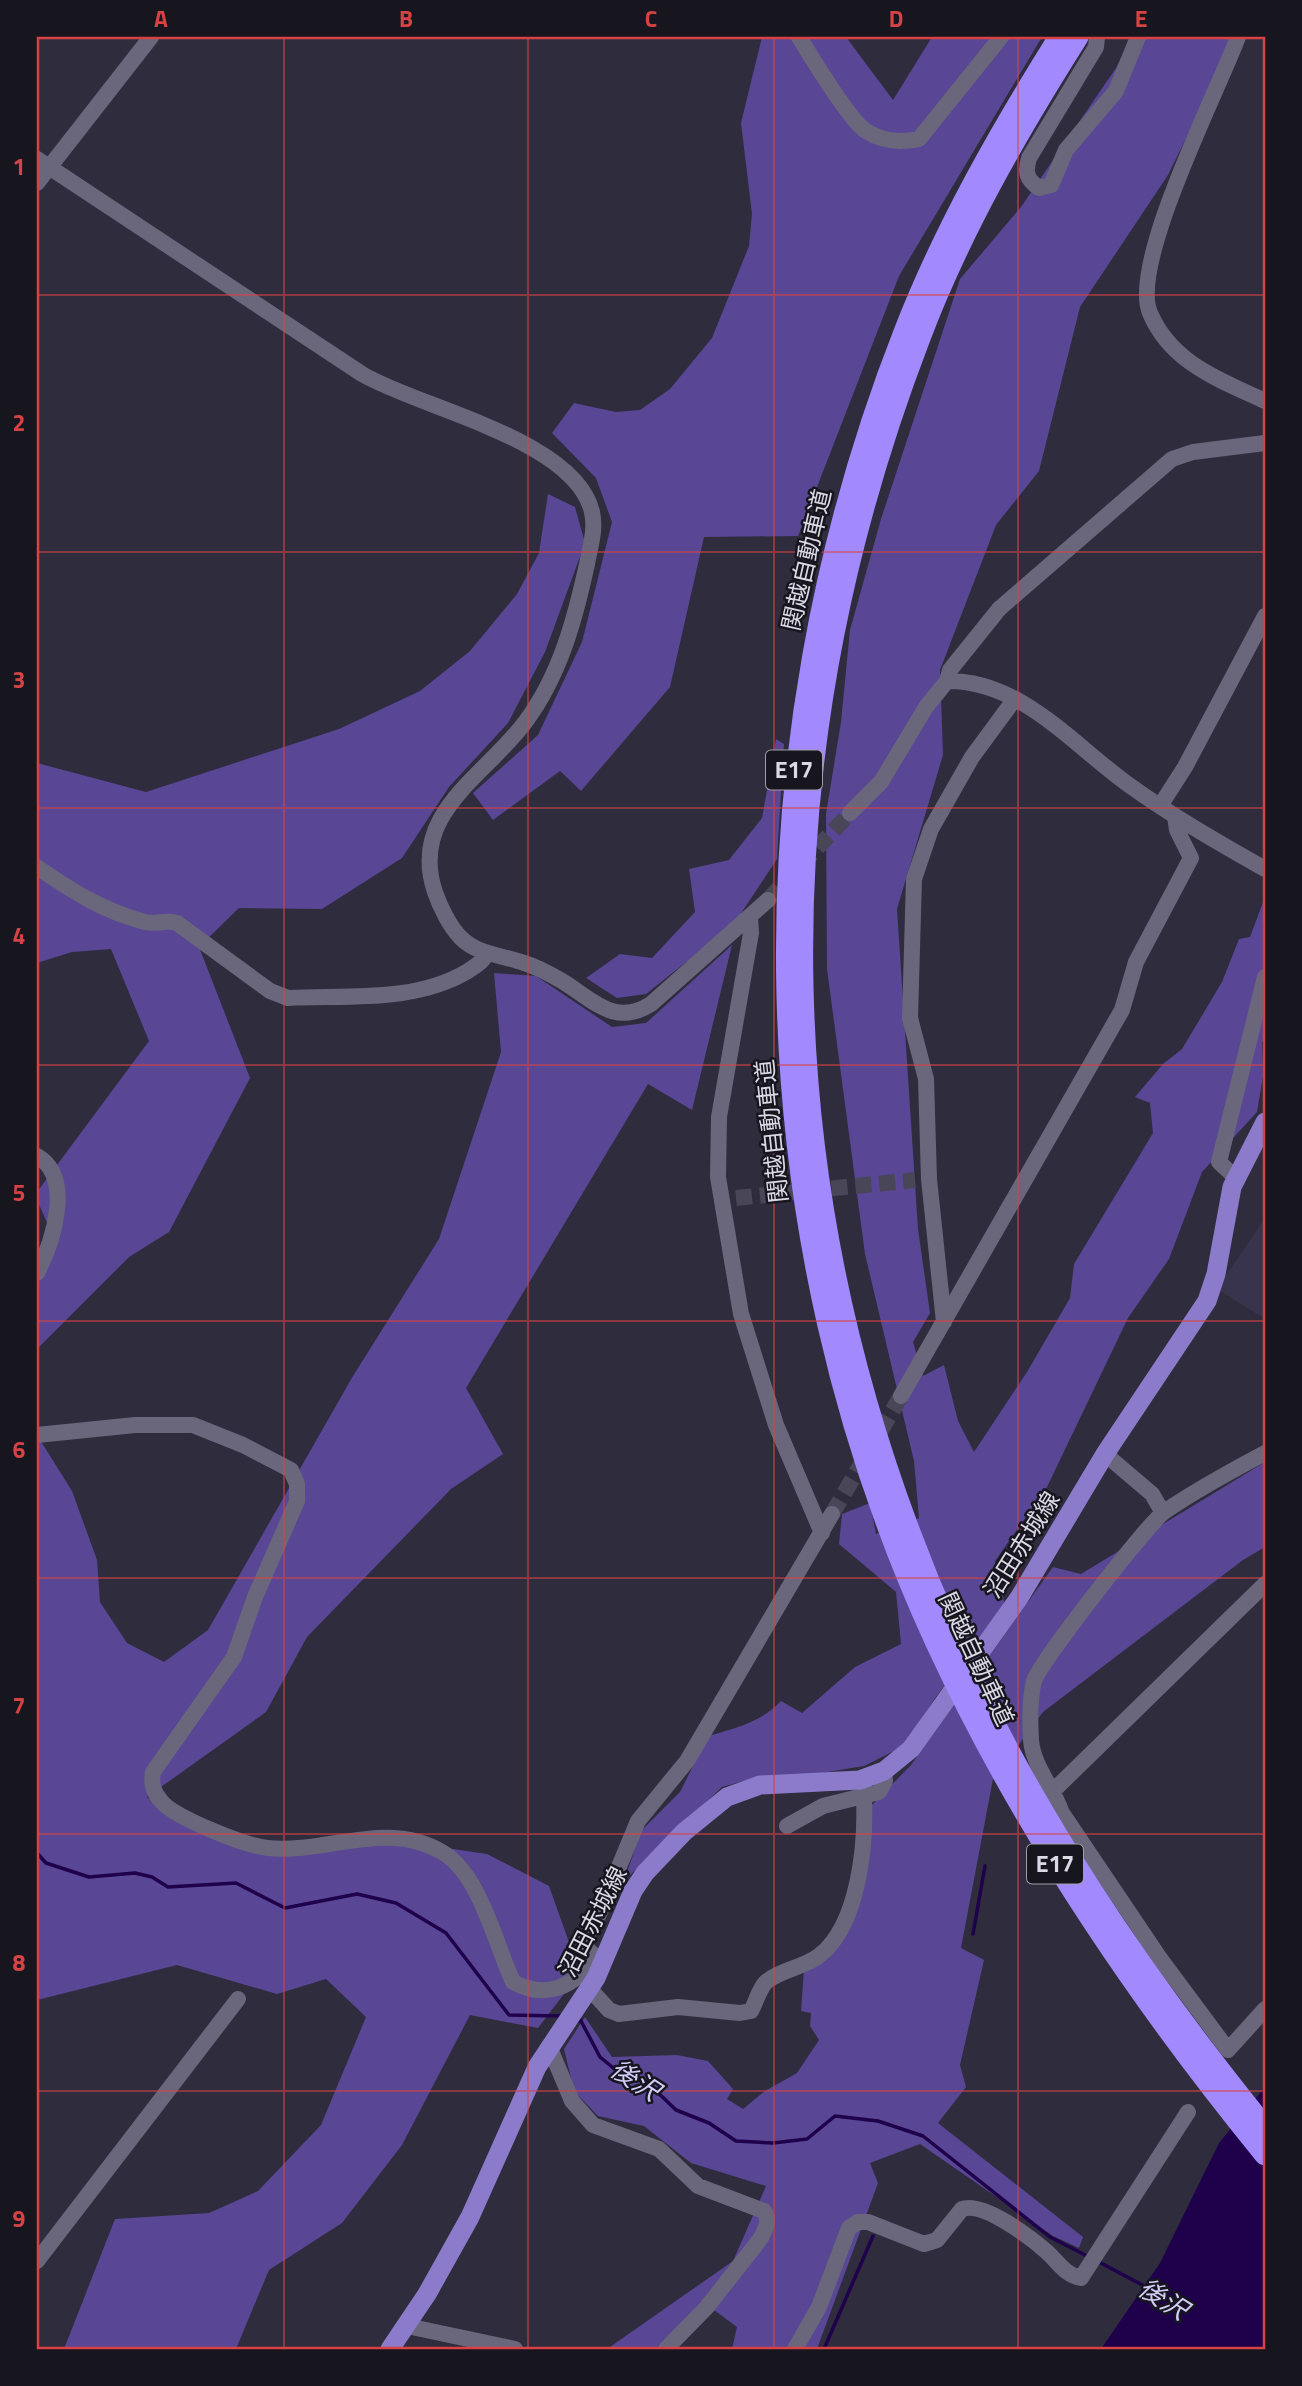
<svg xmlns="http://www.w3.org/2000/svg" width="1302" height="2386" font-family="'Titillium Web','Noto Sans JP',sans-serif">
<rect width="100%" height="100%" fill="#2f2c3e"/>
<path fill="#38344d" d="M1265,1218V1319L1217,1289Z"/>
<path fill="#594695" d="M762,37H846L893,100L932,37H1042L899,276L798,536L704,537L670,687L581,791L560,771L493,820L473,793L538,735L582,642L612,522L596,478L552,433L574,403L616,412L640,410L670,389L712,338L749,246L752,214L741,123Z
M1132,37H1236L1168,175L1080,307L1039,471L996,525L940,670L943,755L897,909L918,1229L930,1313L913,1342L923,1376L944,1365L958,1421L974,1452L1027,1372L1070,1298L1074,1264L1153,1133L1150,1103L1135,1097L1163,1064L1182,1049L1222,982L1239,939L1250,937L1265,897V1039L1262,1042L1263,1076L1257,1112L1202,1172L1169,1259L1128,1318L1047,1487L995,1561L1005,1606L935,1698L904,1746L864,1766L809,1775L747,1780L722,1787L624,1881L641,1831L680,1792L708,1736C736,1728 761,1722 781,1701L802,1713L855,1667L901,1644L896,1592L839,1544L842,1514L870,1503L876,1534L919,1518L914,1461L865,1254L827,969L826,814L841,722L850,630L881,519L960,279L1021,207L1116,68Z
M548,494L575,507L585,543L545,652L508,723L449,787L402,858L322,909L239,908L199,947L250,1078L169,1232L129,1257L37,1349V1253L52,1234L37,1200V1192L149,1041L111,949L72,952L37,963V763L146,792L339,729L420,691L470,651L517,594L539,553Z
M776,739L784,744L777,859L734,924L646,994L617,998L586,978L620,954L652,958L695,912L689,869L729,860L762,818Z
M732,945L692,1110L648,1084L466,1388L503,1454L451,1489L307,1637L266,1712L147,1797L175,1820L263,1853L399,1841L487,1854L549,1886L580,1973L538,2028L470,2015L402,2145L342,2223L269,2270L236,2349H64L115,2219L209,2213L258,2191L321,2125L366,2017L326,1979L277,1994L177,1965L37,2000V1435L72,1491L97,1560L100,1602L127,1643L164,1662L208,1630L353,1376L439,1239L501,1052L494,973L536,976L612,1027L646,1023Z
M1265,1462V1547L1243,1560L1043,1712L993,1779L961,1948L984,1960L960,2065L966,2087L938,2123L1083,2237L1079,2248L1053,2236L920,2144L870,2163L878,2183L817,2349H732L737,2327L702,2301L659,2349H607L733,2261L766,2186L691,2163L644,2126L598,2116L574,2091L564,2049L585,2017L612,2057L677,2055L708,2061L733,2089L727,2099L743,2109L765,2091L797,2073L819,2040L810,2026L811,2013L801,2011L804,1969L840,1938L869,1808L911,1765L1053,1567L1081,1574Z"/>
<path fill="#1e004b" d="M1265,2087V2349H1101L1160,2263L1219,2143Z"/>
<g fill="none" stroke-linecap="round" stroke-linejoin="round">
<path stroke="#1e004b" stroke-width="3.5" d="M37,1853L46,1863L89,1877L135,1873L152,1877L168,1887L236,1883L285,1908L357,1894L396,1903L446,1933L509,2015L563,2016
M973,1934L985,1866
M577,2020L581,2021L600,2057L623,2076L647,2082L676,2110L709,2123L736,2141L773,2143L807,2139L835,2116L878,2121L923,2136L1050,2237L1089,2257
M1099,2262L1148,2288
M824,2349L873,2236"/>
<path stroke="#494657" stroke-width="16" stroke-dasharray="16 8" stroke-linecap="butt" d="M768,900L850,813
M736,1198L915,1180
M832,1514L901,1396"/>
<path stroke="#6a677c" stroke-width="16" d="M799,37C810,55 850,121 866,131C883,142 900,143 919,139L1001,37
M1097,37L1096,47L1029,158C1025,172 1026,179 1039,188L1051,185L1066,150L1116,91L1138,37
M1238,37C1218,91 1129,264 1150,313C1171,363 1220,380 1265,401
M37,159L362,374C419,408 575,439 592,512C596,530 590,547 587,564C575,619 560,675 526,721C486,776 408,813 435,892C440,907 450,927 461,938C478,955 503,955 524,963C538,967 550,974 562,981C593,1000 615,1027 651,1004L768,900
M37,183L151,37
M947,681C1021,680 1073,745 1129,785C1172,816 1219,843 1265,869
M1160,806L1185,767L1265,616
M850,813L881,782L926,707L947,681L950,670L999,609L1172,459L1193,452L1265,443
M37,867C72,891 103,911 145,922C157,925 166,919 177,923L270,991L288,998C347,995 415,1003 468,971C475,966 484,962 486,953
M750,917L751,933L719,1117L718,1177L741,1314L776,1425L822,1533
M37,1156C74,1177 53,1242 37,1273
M1236,1178L1219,1162L1265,977
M944,1322L929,1179L926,1079L910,1018L914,879L931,829L972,757L1014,700
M901,1396L1122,1010L1136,962L1191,858L1177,830L1175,816
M37,1435L135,1425H193L243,1445L291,1470L297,1484V1501L255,1597L234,1657L153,1772C151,1784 153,1792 161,1801C175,1818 246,1846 268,1848C327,1854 387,1819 442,1852C480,1874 495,1943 513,1982C546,2000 575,1987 594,1957
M1265,1453C1231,1471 1196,1490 1164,1512C1147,1525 1040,1662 1034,1681C1030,1697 1030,1723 1031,1740C1033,1766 1053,1787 1062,1813L1159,1957L1228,2050L1265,2009
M1105,1454L1152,1494L1163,1513
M1054,1790L1265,1584
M787,1826L823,1806L879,1792L885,1781L884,1771
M602,1962L587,1949L585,1940L601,1910L638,1821L687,1761L832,1514
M588,1987L609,2010L619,2014L678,2007L740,2013L751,2011C756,2002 759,1989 766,1982C781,1969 804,1968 820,1955C859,1924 866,1844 864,1798
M549,2046L572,2101L593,2125L659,2149L698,2186L764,2211C770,2221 766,2228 761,2238L707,2307L666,2349
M37,2261L238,1999
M407,2326L515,2349
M795,2349L819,2307L849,2228L858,2222H868L924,2244L937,2240L962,2209C983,2201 1030,2237 1047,2252C1058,2262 1065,2275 1081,2278L1188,2112"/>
<path stroke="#8c7bca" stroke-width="19" d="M390,2349L427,2294L470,2217L537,2067L596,1978L633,1891L645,1873L684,1832L727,1797L760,1785L860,1780L884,1771L911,1749L1019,1598L1105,1454L1207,1301L1216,1274L1232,1187L1265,1122"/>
<path stroke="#a289fe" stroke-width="21" d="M1059,37C1000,131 944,229 904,332C739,752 746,1232 936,1643C1022,1829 1136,1997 1265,2155
M1078,37C1018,132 960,232 920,338C755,767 763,1208 950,1630C1029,1810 1142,1975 1265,2127"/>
</g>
<path fill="none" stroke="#d74344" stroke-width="2" stroke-opacity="0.55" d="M284,37V2349M528,37V2349M774,37V2349M1018,37V2349M37,295H1265M37,552H1265M37,808H1265M37,1065H1265M37,1321H1265M37,1578H1265M37,1834H1265M37,2091H1265"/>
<g text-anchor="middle" stroke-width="5" stroke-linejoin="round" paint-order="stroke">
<g fill="#17161e" stroke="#a09ea9" stroke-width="2">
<rect x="766" y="750.5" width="56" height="39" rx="5"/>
<rect x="1027" y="1844.5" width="56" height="39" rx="5"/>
</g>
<g font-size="23" font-weight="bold" fill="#dad9e5">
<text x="794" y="778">E17</text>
<text x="1055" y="1872">E17</text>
</g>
<g font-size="24" fill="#dad9e5" stroke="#17161e">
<text transform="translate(807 560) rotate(-77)" y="8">関越自動車道</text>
<text transform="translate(772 1131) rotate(-96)" y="8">関越自動車道</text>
<text transform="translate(1022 1545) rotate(-58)" y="8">沼田赤城線</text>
<text transform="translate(976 1659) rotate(65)" y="8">関越自動車道</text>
<text transform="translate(593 1922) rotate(-63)" y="8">沼田赤城線</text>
</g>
<g font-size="26" font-style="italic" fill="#d2ccf8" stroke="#17161e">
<text transform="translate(635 2080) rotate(33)" y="9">後沢</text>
<text transform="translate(1163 2299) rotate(32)" y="9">後沢</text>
</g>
</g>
<rect width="1302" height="2386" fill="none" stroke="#17161e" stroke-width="77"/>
<rect x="38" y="38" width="1226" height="2310" fill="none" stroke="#d74344" stroke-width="2.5"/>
<g font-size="23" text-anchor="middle" font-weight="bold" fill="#d74344">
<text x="161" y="27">A</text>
<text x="406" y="27">B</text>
<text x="651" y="27">C</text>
<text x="896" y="27">D</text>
<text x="1141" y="27">E</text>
<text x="19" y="175">1</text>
<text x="19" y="431">2</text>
<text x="19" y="688">3</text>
<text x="19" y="944">4</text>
<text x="19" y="1201">5</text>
<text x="19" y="1458">6</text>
<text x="19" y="1714">7</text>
<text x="19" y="1971">8</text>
<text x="19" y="2227">9</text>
</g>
</svg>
